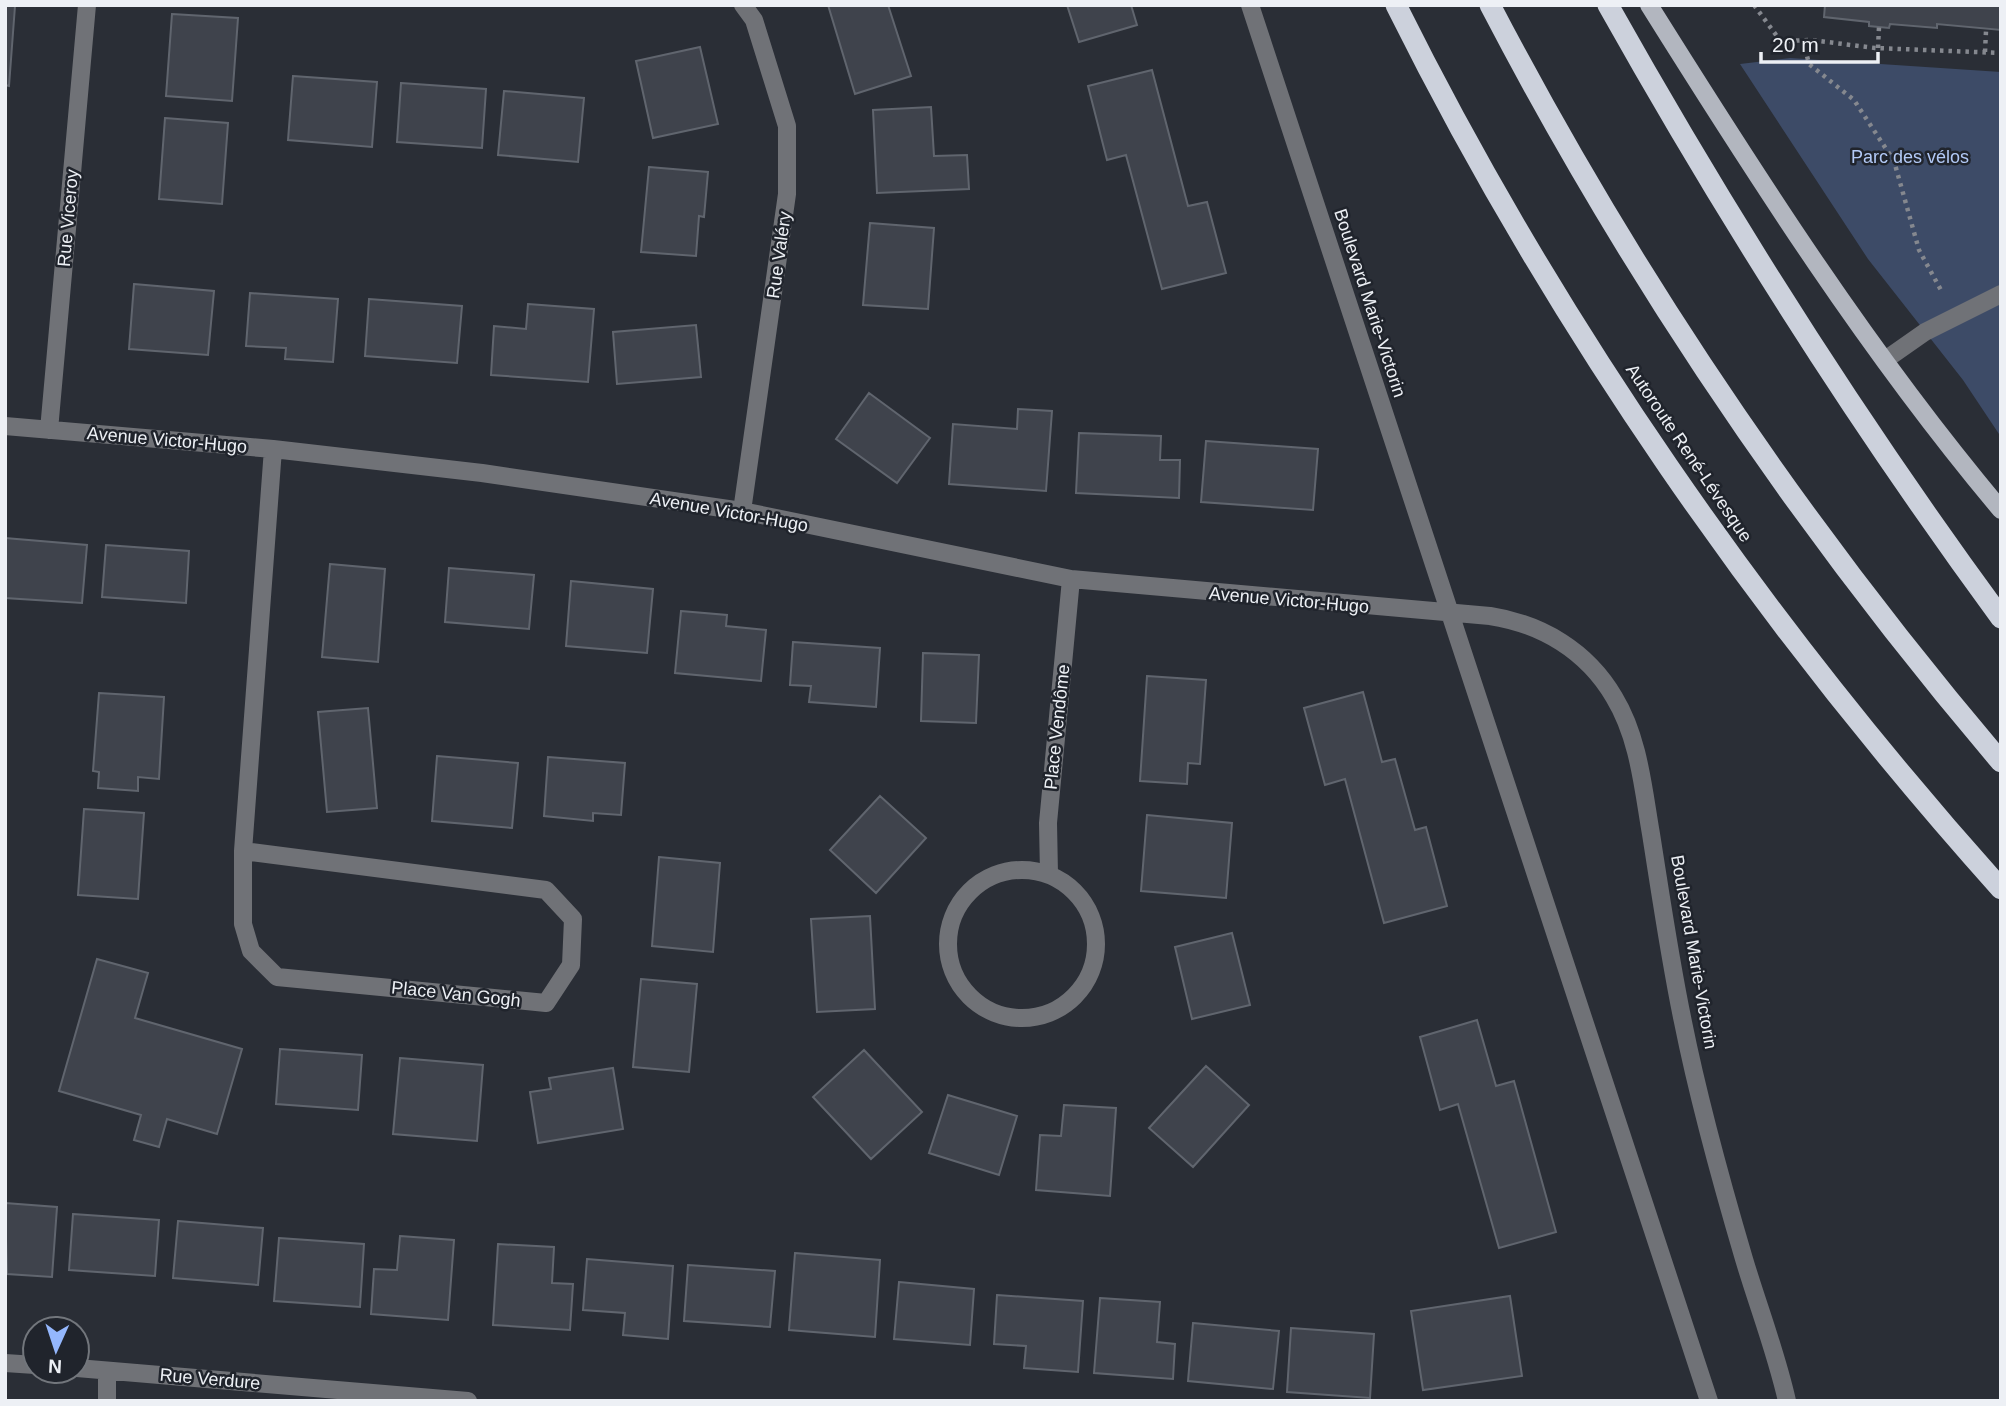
<svg xmlns="http://www.w3.org/2000/svg" width="2006" height="1406" font-family="Arial,sans-serif">
<rect width="100%" height="100%" fill="#2a2e36"/>
<path fill="#3d4b67" d="M1790,58L2001,72V437L1963,380L1868,259L1740,64Z"/>
<path fill="#3f434c" stroke="#60656e" stroke-width="2" d="M5,5L15,6L9,86L5,85Z
M828,5H888L911,76L855,94Z
M1067,5H1131L1137,25L1079,42Z
M1825,5H2001V30L1937,24V28L1890,24L1889,28L1869,26V22L1824,17Z
M172,14L238,18L232,101L166,96Z
M700,47L718,124L653,138L636,61Z
M1152,70L1188,206L1207,202L1226,273L1162,289L1126,155L1107,160L1088,86Z
M293,76L377,82L372,147L288,140Z
M401,83L486,89L482,148L397,142Z
M504,91L584,98L578,162L498,155Z
M931,107L934,156L967,155L969,189L877,193L873,110Z
M165,118L228,123L222,204L159,199Z
M649,167L708,172L704,217L699,216L696,256L641,252Z
M870,223L934,228L928,309L863,305Z
M134,284L214,291L208,355L129,349Z
M250,293L338,299L333,362L285,359L286,348L246,346Z
M369,299L462,306L457,363L365,356Z
M528,304L594,309L588,382L491,375L494,326L526,329Z
M696,325L701,377L617,384L613,332Z
M869,393L930,438L897,483L836,439Z
M1018,409L1052,411L1046,491L949,484L953,424L1017,429Z
M1079,433L1161,436L1160,460H1180L1179,498L1076,493Z
M1206,441L1318,449L1313,510L1201,502Z
M5,538L87,545L82,603L5,598Z
M106,545L189,551L186,603L102,597Z
M330,564L385,569L378,662L322,657Z
M449,568L534,575L529,629L445,622Z
M571,581L653,589L647,653L566,646Z
M681,611L727,615L726,626L766,630L761,681L675,673Z
M793,642L880,648L876,707L809,702L811,686L790,685Z
M923,653L979,655L976,723L921,721Z
M1147,676L1206,680L1200,764L1188,763L1187,784L1140,781Z
M1363,692L1382,762L1395,759L1415,830L1426,827L1447,906L1384,923L1345,779L1325,785L1304,708Z
M99,693L164,697L159,779L138,777V791L98,788L99,772L93,771Z
M368,708L377,808L327,812L318,712Z
M437,756L518,763L512,828L432,821Z
M548,757L625,763L621,815L593,813V821L544,816Z
M880,796L926,838L876,893L830,850Z
M84,809L144,813L138,899L78,895Z
M1147,815L1232,823L1226,898L1141,891Z
M659,857L720,863L713,952L652,946Z
M870,916L875,1009L817,1012L811,919Z
M1232,933L1250,1005L1192,1019L1175,947Z
M97,959L148,973L135,1018L242,1049L217,1134L167,1119L159,1147L134,1140L141,1115L59,1091Z
M641,979L697,984L689,1072L633,1067Z
M1477,1020L1496,1086L1514,1081L1556,1232L1499,1248L1458,1104L1440,1110L1420,1037Z
M280,1049L362,1055L358,1110L276,1104Z
M864,1050L922,1112L871,1159L813,1097Z
M400,1058L483,1065L477,1141L393,1134Z
M1206,1066L1249,1105L1193,1167L1149,1128Z
M613,1068L623,1129L538,1143L530,1092L551,1089L549,1078Z
M948,1095L1017,1116L999,1175L929,1153Z
M1064,1105L1116,1108L1110,1196L1036,1190L1040,1135L1061,1136Z
M5,1203L57,1207L52,1277L7,1274Z
M73,1214L159,1220L155,1276L69,1270Z
M178,1221L263,1228L258,1285L173,1278Z
M400,1236L454,1240L448,1320L371,1314L374,1269L397,1270Z
M279,1238L364,1244L360,1307L274,1301Z
M498,1244L554,1247L552,1283L573,1284L570,1330L493,1325Z
M795,1253L880,1260L875,1337L789,1330Z
M587,1259L673,1266L668,1339L623,1335L625,1313L583,1310Z
M688,1265L775,1271L770,1327L684,1321Z
M899,1282L974,1289L970,1345L894,1339Z
M997,1295L1083,1301L1078,1372L1024,1368L1026,1346L994,1344Z
M1510,1296L1522,1376L1423,1390L1411,1311Z
M1100,1298L1160,1302L1157,1342L1175,1344L1173,1379L1094,1373Z
M1193,1323L1279,1331L1273,1389L1188,1381Z
M1291,1328L1374,1334L1370,1398L1287,1392Z"/>
<g fill="none" stroke-linecap="round" stroke-linejoin="round">
<path stroke="#85888f" stroke-width="4.5" stroke-dasharray="3.5 5" stroke-linecap="butt" d="M1754,5L1779,39L1786,41L1811,40L1875,48L2001,53
M1803,40L1809,64L1854,100L1894,161L1919,250L1942,292
M1878,48L1879,27
M1985,52L1986,31"/>
<path stroke="#707277" stroke-width="18" d="M1250,5L1709,1401
M1885,360L1925,332L2001,294
M5,426L273,449L482,473L742,511L1071,579L1490,616C1542,624 1587,651 1614,697C1639,738 1643,788 1651,834C1661,897 1670,960 1683,1022C1699,1102 1721,1181 1744,1259C1758,1306 1776,1352 1787,1401
M49,430L87,5
M742,511L787,194V126L754,20L743,5
M243,851L546,890L573,919L571,965L546,1003L277,977L251,951L243,924V851L273,449
M948 944a74 74 0 1 1 148 0a74 74 0 1 1-148 0Z
M1049,874L1048,823L1071,579
M5,1363L35,1365
M77,1368L468,1401
M107,1371V1401"/>
<path stroke="#b2b6bf" stroke-width="18" d="M1649,5C1758,179 1869,353 2001,510"/>
<path stroke="#ccd1dc" stroke-width="21" d="M1396,5C1555,325 1763,623 2001,889
M1490,5C1631,276 1803,529 2001,762
M1608,5C1727,217 1857,422 2001,618"/>
</g>
<g text-anchor="middle" stroke-width="5" stroke-linejoin="round" paint-order="stroke">
<g font-size="18" fill="#b2c9f6" stroke="#20242c">
<text x="1910" y="163">Parc des vélos</text>
</g>
<g font-size="18" fill="#edf0f5" stroke="#20242c">
<text transform="translate(68 218) rotate(-85)" y="6">Rue Viceroy</text>
<text transform="translate(779 255) rotate(-82)" y="6">Rue Valéry</text>
<text transform="translate(1370 303) rotate(72)" y="6">Boulevard Marie-Victorin</text>
<text transform="translate(167 440) rotate(5)" y="6">Avenue Victor-Hugo</text>
<text transform="translate(1689 453) rotate(56)" y="6">Autoroute René-Lévesque</text>
<text transform="translate(729 512) rotate(10)" y="6">Avenue Victor-Hugo</text>
<text transform="translate(1289 600) rotate(5)" y="6">Avenue Victor-Hugo</text>
<text transform="translate(1057 727) rotate(-84)" y="6">Place Vendôme</text>
<text transform="translate(1694 952) rotate(80)" y="6">Boulevard Marie-Victorin</text>
<text transform="translate(456 994) rotate(6)" y="6">Place Van Gogh</text>
<text transform="translate(210 1379) rotate(5)" y="6">Rue Verdure</text>
</g>
</g>
<rect width="2006" height="1406" fill="none" stroke="#edf0f5" stroke-width="14"/>
<g transform="translate(56 1350) rotate(183)"><circle r="33" fill="#20242c" stroke="#72767c" stroke-width="2"/>
<path d="M0-5L12 26L0 18L-12 26Z" fill="#94b7fd"/>
<text y="-10" font-size="19" font-weight="bold" text-anchor="middle" fill="#edf0f5">N</text>
</g>
<path d="M1761 52v10h117v-10" fill="none" stroke="#edf0f5" stroke-width="3.5"/>
<text x="1772" y="52" font-size="21" fill="#edf0f5" stroke="#20242c" stroke-width="5" paint-order="stroke">20 m</text>
</svg>
